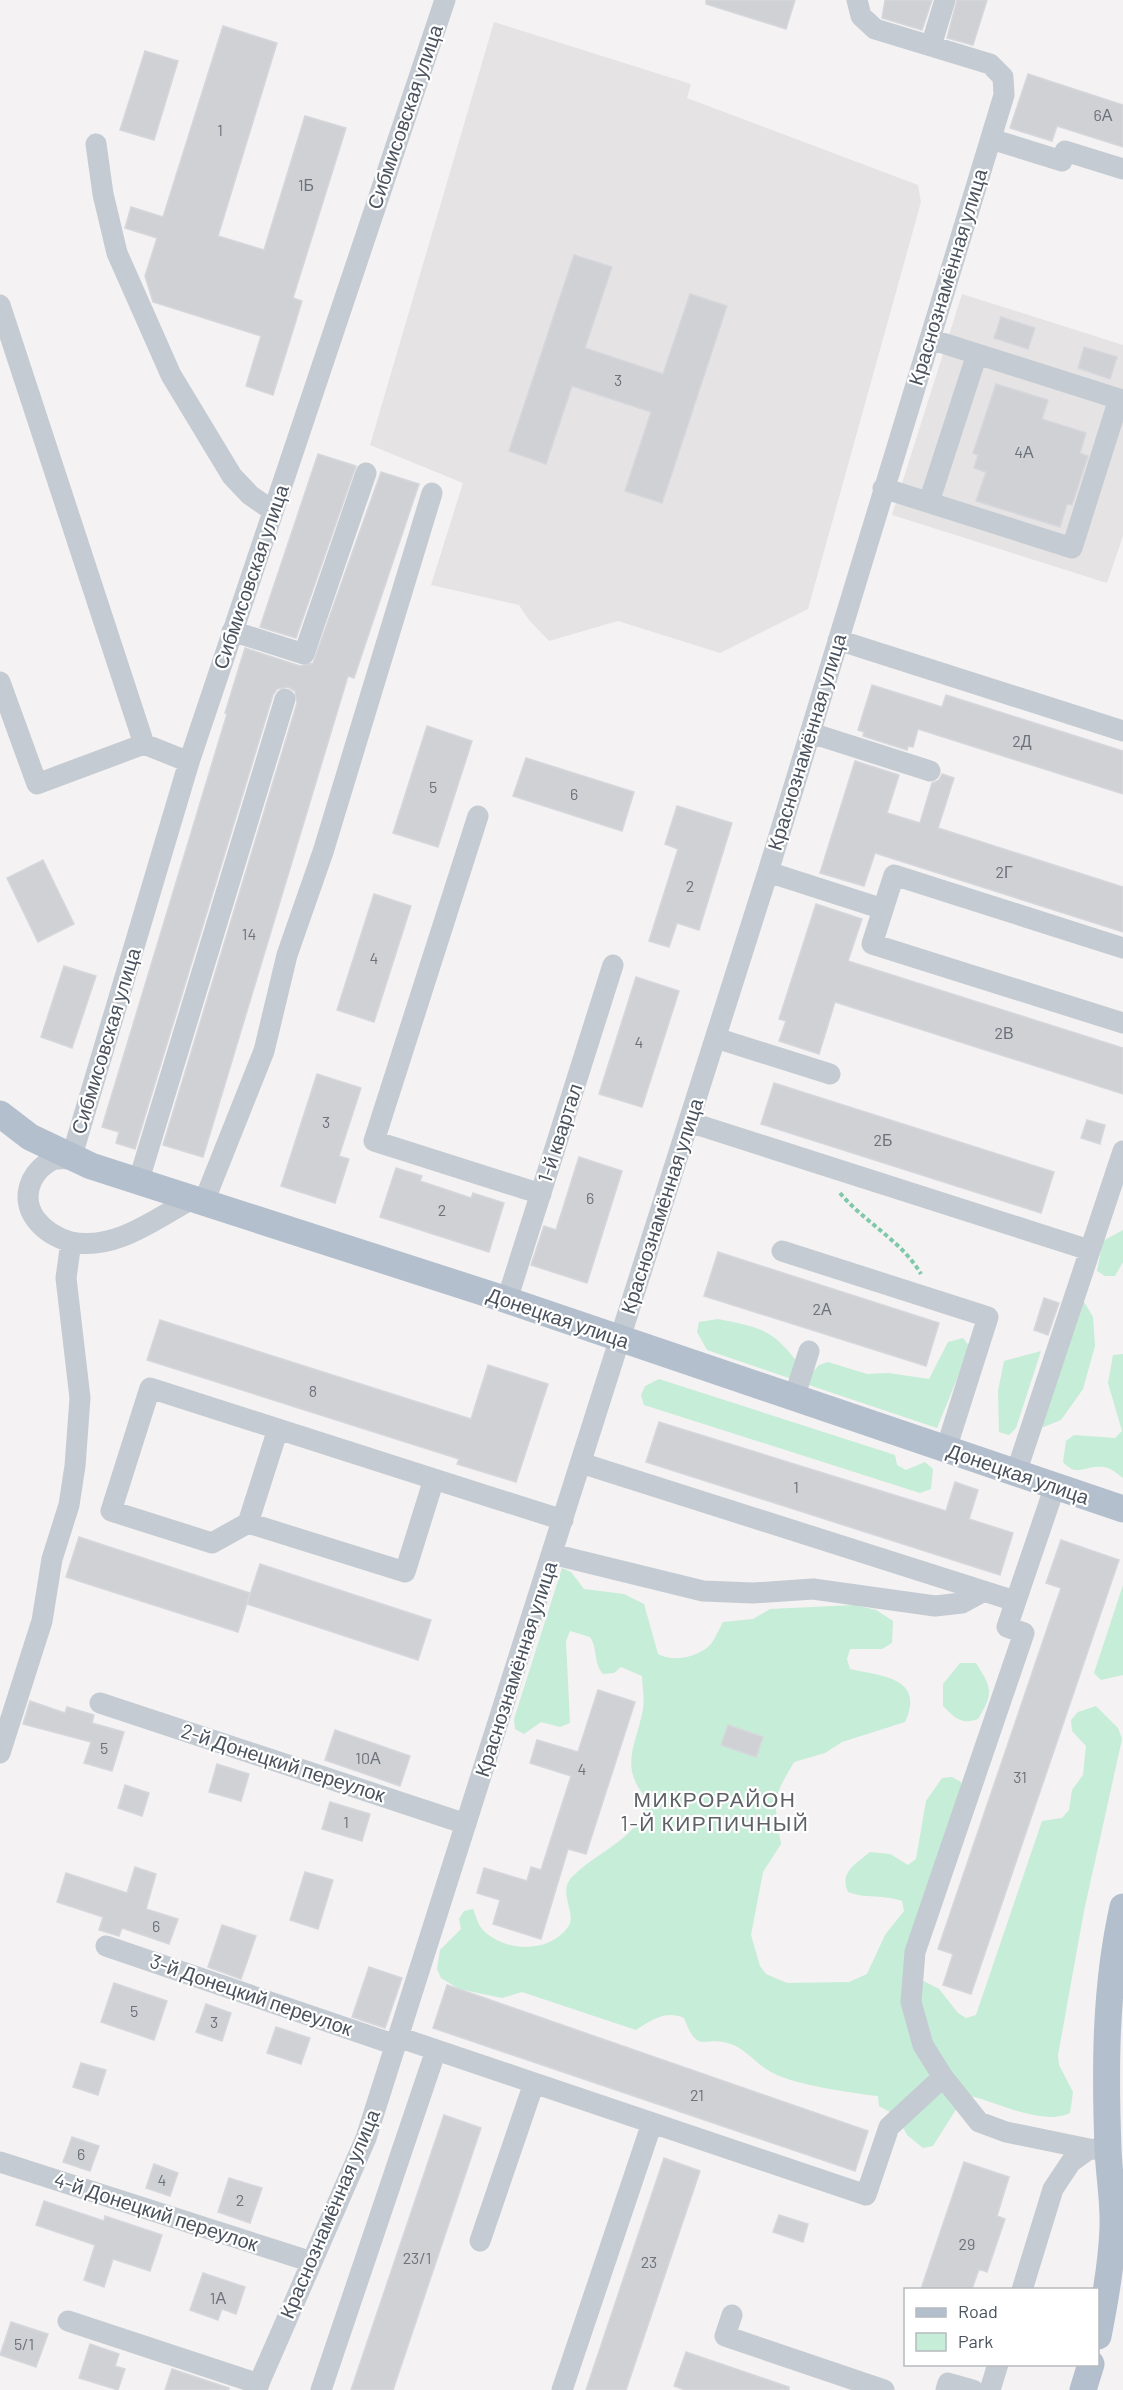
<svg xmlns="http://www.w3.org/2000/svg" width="1123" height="2390" font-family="Barlow,sans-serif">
<rect width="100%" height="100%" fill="#f4f2f2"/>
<path fill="#e5e3e3" d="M494,22L691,84L687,98L918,185L921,202L808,609L720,653L618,621L549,641L529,620L519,605L431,585L463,483L370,445Z
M962,294L1123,345V536L1107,583L892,515Z"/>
<path fill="#c5edd7" d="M1123,1230V1262L1115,1276H1105L1097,1271L1103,1241Z
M1083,1300L1093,1317L1095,1346L1083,1389L1061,1420L1041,1428Z
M718,1319C757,1327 772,1328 797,1362L792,1379L707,1350L697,1332L699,1322Z
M963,1338L970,1347L937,1428L809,1385L812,1373L819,1365L828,1362L867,1374L888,1373L929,1379L948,1342Z
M1041,1351L1016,1428L1009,1435L999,1432L998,1391L1004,1361Z
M1123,1354V1478C1116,1473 1111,1467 1102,1467C1085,1465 1077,1478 1063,1462L1066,1441L1074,1435L1115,1438L1122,1431L1108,1383L1113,1355Z
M659,1379L895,1455L897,1465L906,1470L925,1462L933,1469L931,1489L920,1493L644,1405L641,1395L645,1386Z
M562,1568L571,1572L584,1589L624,1594L644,1604L658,1654C673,1662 694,1658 708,1647C714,1642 719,1629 723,1622L753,1619L770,1609L855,1605L876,1610L893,1621L892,1643L882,1649H850L847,1659L850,1669C880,1676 926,1677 905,1722L842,1742L825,1753L794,1762C771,1801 774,1800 781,1844L763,1872L751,1935L760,1966L766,1974L787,1983L849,1982L867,1974L885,1935L904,1911L902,1901C884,1894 865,1899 848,1892C839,1872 856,1864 870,1852L890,1854L908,1865L916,1859L926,1801L942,1778L952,1777L961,1782L963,1792L912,1975L939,1989L958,2013L966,2018L976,2015L1042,1821L1062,1818L1069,1810L1072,1790L1083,1775L1086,1746L1072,1731L1071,1720L1078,1712L1096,1706L1118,1728L1122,1739L1084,1911L1058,2055L1059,2065L1073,2092L1070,2113C1043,2126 999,2103 971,2096L962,2100L933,2146L923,2148L907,2135L897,2116L879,2106L878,2096C852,2093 795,2085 773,2073C758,2066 746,2049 731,2044C703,2034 699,2057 684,2018C666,2010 651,2020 636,2030L522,1992L502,1998L459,1989L441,1978L437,1969L440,1950L461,1929L459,1919L464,1911L473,1909C476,1916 478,1925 483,1930C504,1952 549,1954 568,1927C578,1914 556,1892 573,1876C598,1851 641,1837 648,1800C618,1767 636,1747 643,1709C645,1698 642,1686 642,1676L621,1667L614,1673L603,1674C593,1662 598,1649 590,1637L570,1631L566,1641L570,1723L560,1727L541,1722L524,1734L515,1729L514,1719Z
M1123,1585V1675L1101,1680L1094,1673Z
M960,1663H976C992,1688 994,1693 978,1719C961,1725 955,1718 943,1706V1684Z"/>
<path fill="#cfd1d5" stroke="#d6d7dc" stroke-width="1.5" d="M706,0H795L786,29L706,4Z
M885,0H932L922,30L882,18Z
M957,0H987L973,45L947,38Z
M223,26L277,43L218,236L264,250L305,116L346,128L293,298L302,301L273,395L246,386L261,336L153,302L145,276L157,238L125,228L131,207L163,217Z
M145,51L178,61L154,140L120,130Z
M1028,74L1123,105V147L1057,126L1052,141L1010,128Z
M574,255L612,267L585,348L663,374L690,294L727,306L662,503L625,491L651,412L572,386L546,464L509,451Z
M1001,317L1035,328L1028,349L994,338Z
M1084,347L1117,357L1110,379L1078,368Z
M996,384L1048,400L1042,419L1086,433L1080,453L1088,456L1072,505L1067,504L1060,527L976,501L986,472L974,468L978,455L973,453Z
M318,454L356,466L296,638L260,627Z
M381,472L419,484L354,678L348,676L203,1157L163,1145L297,703L295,691L288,687L277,689L273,695L135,1149L116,1143L119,1132L102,1127L227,714L225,713L245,648L300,666L313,663Z
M872,685L942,707L946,695L1123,751V794L918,729L913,747L908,746L907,750L863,736L864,732L858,730Z
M427,726L472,741L438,847L393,833Z
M526,758L634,792L622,831L513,796Z
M855,761L899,775L887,813L920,823L932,783L939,780L942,774L954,778L938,828L1123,887V932L875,853L864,886L820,873Z
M677,806L732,823L699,930L677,923L669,947L649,941L678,849L665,844Z
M43,860L74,924L38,942L7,878Z
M374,894L411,906L374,1022L337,1010Z
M816,904L862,919L848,961L1123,1048V1094L835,1002L819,1054L779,1041L786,1021L779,1019Z
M64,966L96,976L72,1048L41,1037Z
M636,977L679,991L642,1107L599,1094Z
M317,1074L361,1088L339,1156L349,1159L335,1203L281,1186Z
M774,1083L1054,1172L1041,1213L761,1124Z
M1087,1120L1105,1125L1100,1144L1081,1138Z
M579,1157L622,1171L587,1283L531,1265L544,1226L556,1230Z
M396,1168L422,1176L420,1181L471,1198L473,1193L504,1203L489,1252L380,1217Z
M718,1252L939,1323L926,1366L704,1296Z
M1044,1298L1059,1303L1048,1335L1034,1330Z
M160,1320L471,1419L488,1365L548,1384L516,1482L457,1464L459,1459L147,1360Z
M659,1422L946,1511L955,1482L978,1490L969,1519L1013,1533L1000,1575L646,1462Z
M79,1537L250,1593L238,1632L66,1577Z
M1061,1540L1119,1560L971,1994L943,1985L953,1954L938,1949L1061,1588L1046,1583Z
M260,1564L431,1620L418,1660L247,1604Z
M598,1690L635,1702L586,1854L568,1849L541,1939L493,1924L500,1900L477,1893L484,1868L527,1881L531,1867L541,1870L571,1776L530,1763L537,1740L578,1752Z
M30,1701L65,1713L67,1707L94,1715L92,1723L124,1732L112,1771L84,1763L91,1742L23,1724Z
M728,1725L763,1737L756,1757L721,1745Z
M335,1730L410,1756L400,1786L325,1760Z
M217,1764L249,1774L241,1801L209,1792Z
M125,1785L149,1793L142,1816L118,1808Z
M330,1802L370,1814L362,1841L322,1829Z
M135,1867L156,1874L146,1909L178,1919L169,1944L122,1928L119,1936L99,1930L103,1917L57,1902L66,1873L127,1893Z
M305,1872L333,1880L318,1929L290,1920Z
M222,1925L256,1936L241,1979L208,1967Z
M369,1967L402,1978L385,2028L352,2017Z
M114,1983L167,2001L154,2040L101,2022Z
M447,1985L868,2131L855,2171L433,2028Z
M206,2004L231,2013L222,2041L196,2032Z
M276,2027L310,2038L301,2064L267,2053Z
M81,2063L106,2070L98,2095L73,2087Z
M444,2115L481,2128L393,2390H351Z
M72,2137L99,2146L90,2171L63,2162Z
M664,2158L700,2171L626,2390H586Z
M964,2162L1009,2177L997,2216L1005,2219L987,2272L979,2269L972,2289H921Z
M154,2164L178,2173L170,2196L146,2188Z
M229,2178L262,2188L250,2223L218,2212Z
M44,2201L104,2221L105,2216L162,2235L150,2271L113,2259L104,2287L84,2280L95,2245L36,2225Z
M779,2215L808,2224L803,2242L773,2232Z
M203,2273L245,2287L236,2314L222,2309L218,2320L190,2310Z
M11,2322L48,2334L36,2367L0,2355Z
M90,2344L119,2354L115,2366L125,2369L118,2390L79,2378Z
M686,2352L789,2387V2390H685L674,2386Z
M172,2369L229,2388V2390H165Z"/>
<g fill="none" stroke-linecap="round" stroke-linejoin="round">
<path stroke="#7fc9aa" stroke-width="4" stroke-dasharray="4.5 3" stroke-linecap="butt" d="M840,1193C864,1222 902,1241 921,1274"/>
<path stroke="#c4cbd2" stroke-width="21" d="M931,46L945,0
M991,139L1062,161L1065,151L1123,169
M96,144L103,194L117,253L171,375L232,476L250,495L273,511
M0,305L144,744L189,762
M883,488L1072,548L1119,399L930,339
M929,502L977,354
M232,631L304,654L366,473
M838,640L1123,731
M0,682L37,784L144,744
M811,733L930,771
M478,816L374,1141L541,1194
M768,872L883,909
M1123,948L894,875L872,944L1123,1023
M716,1038L830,1074
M689,1122L1089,1250
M138,1183L285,699
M203,1204L264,1051L287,955L323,852L432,493
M71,1242C43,1234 18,1210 32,1180C36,1172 44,1164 52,1160C57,1158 65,1159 71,1159L189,762L445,0
M782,1251L988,1317L946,1449
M507,1300L613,965
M150,1388L278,1429L248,1523L212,1543L111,1511Z
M794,1398L809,1351
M278,1429L434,1479
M581,1463L1015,1601
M1016,1473L1123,1151
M1055,1486L1007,1627L1024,1633L915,1952L911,2002L923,2045L943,2077L979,2122L1006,2132L1089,2149L1108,2150
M248,1523L405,1572L434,1479L563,1520
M552,1554L703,1591L753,1593L813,1589L935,1606L962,1603L984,1591
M100,1703L466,1824
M0,1753L42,1621L52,1559L69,1505L75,1466L80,1398L66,1278L71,1242C114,1251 154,1220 190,1200
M106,1946L396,2045
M398,2037L534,2083L480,2241
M534,2083L866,2195L889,2127L943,2077
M0,2162L312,2262
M1022,2290L1053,2189L1071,2162L1089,2149
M732,2315L725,2336L884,2390
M68,2321L259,2384
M256,2390L366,2138L768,872L1004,95L1003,77L990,64L875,29L861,16L857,0
M321,2390L436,2050
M562,2390L652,2123
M946,2390L948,2383L973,2390
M990,2390L998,2364"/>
<path stroke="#b4bfce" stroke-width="27" d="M0,1114L30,1137L91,1166L507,1300L1123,1509
M1098,2336C1105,2301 1112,2263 1113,2227C1114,2201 1109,2175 1108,2149C1105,2068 1105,1987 1123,1907
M1083,2390L1091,2364"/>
</g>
<g text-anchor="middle" stroke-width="4.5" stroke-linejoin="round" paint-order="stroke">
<g font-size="16" fill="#6c727c">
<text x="1103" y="121">6А</text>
<text x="220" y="136">1</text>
<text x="306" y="191">1Б</text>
<text x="618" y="386">3</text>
<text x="1024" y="458">4А</text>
<text x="1022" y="747">2Д</text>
<text x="433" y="793">5</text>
<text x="574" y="800">6</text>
<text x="1004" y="878">2Г</text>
<text x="690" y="892">2</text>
<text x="249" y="940">14</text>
<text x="374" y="964">4</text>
<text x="1004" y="1039">2В</text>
<text x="639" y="1048">4</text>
<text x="326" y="1128">3</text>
<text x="883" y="1146">2Б</text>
<text x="590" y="1204">6</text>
<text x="442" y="1216">2</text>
<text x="822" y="1315">2А</text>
<text x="313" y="1397">8</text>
<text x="796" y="1493">1</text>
<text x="104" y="1754">5</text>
<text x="368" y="1764">10А</text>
<text x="582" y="1775">4</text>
<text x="1020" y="1783">31</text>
<text x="346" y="1828">1</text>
<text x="156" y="1932">6</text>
<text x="134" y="2017">5</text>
<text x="214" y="2028">3</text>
<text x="697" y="2101">21</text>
<text x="81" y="2160">6</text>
<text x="162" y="2186">4</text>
<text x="240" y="2206">2</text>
<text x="967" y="2250">29</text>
<text x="417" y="2264">23/1</text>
<text x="649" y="2268">23</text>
<text x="218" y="2304">1А</text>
<text x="24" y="2350">5/1</text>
</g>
<g font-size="20" fill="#4b535e" stroke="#fff">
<text transform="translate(405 117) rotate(-71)" y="7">Сибмисовская улица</text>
<text transform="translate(948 277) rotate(-73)" y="7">Краснознамённая улица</text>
<text transform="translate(251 577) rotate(-71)" y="7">Сибмисовская улица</text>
<text transform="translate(807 742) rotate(-73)" y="7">Краснознамённая улица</text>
<text transform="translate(106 1041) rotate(-73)" y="7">Сибмисовская улица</text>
<text transform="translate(560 1133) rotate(-72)" y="7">1-й квартал</text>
<text transform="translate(662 1206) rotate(-72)" y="7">Краснознамённая улица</text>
<text transform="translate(558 1318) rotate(19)" y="7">Донецкая улица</text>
<text transform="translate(1018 1474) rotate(19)" y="7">Донецкая улица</text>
<text transform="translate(516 1669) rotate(-72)" y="7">Краснознамённая улица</text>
<text transform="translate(283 1763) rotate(18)" y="7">2-й Донецкий переулок</text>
<text transform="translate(251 1995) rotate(19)" y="7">3-й Донецкий переулок</text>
<text transform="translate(156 2212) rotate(18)" y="7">4-й Донецкий переулок</text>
<text transform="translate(330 2214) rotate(-67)" y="7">Краснознамённая улица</text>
</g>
<g font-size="21" letter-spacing="1.5" fill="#5e6166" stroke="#fff">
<text x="715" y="1807">МИКРОРАЙОН<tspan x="715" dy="24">1-Й КИРПИЧНЫЙ</tspan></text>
</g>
</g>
<rect x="904" y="2288" width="195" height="78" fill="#ffffff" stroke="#b7babf" stroke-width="1.5"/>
<rect x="916" y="2308" width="30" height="9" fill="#b4bfce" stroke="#b7babf" stroke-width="1.5"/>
<text x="958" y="2318" font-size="18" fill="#4b535e">Road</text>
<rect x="916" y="2333" width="30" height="18" fill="#c5edd7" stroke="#b7babf" stroke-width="1.5"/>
<text x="958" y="2348" font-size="18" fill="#4b535e">Park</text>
</svg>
